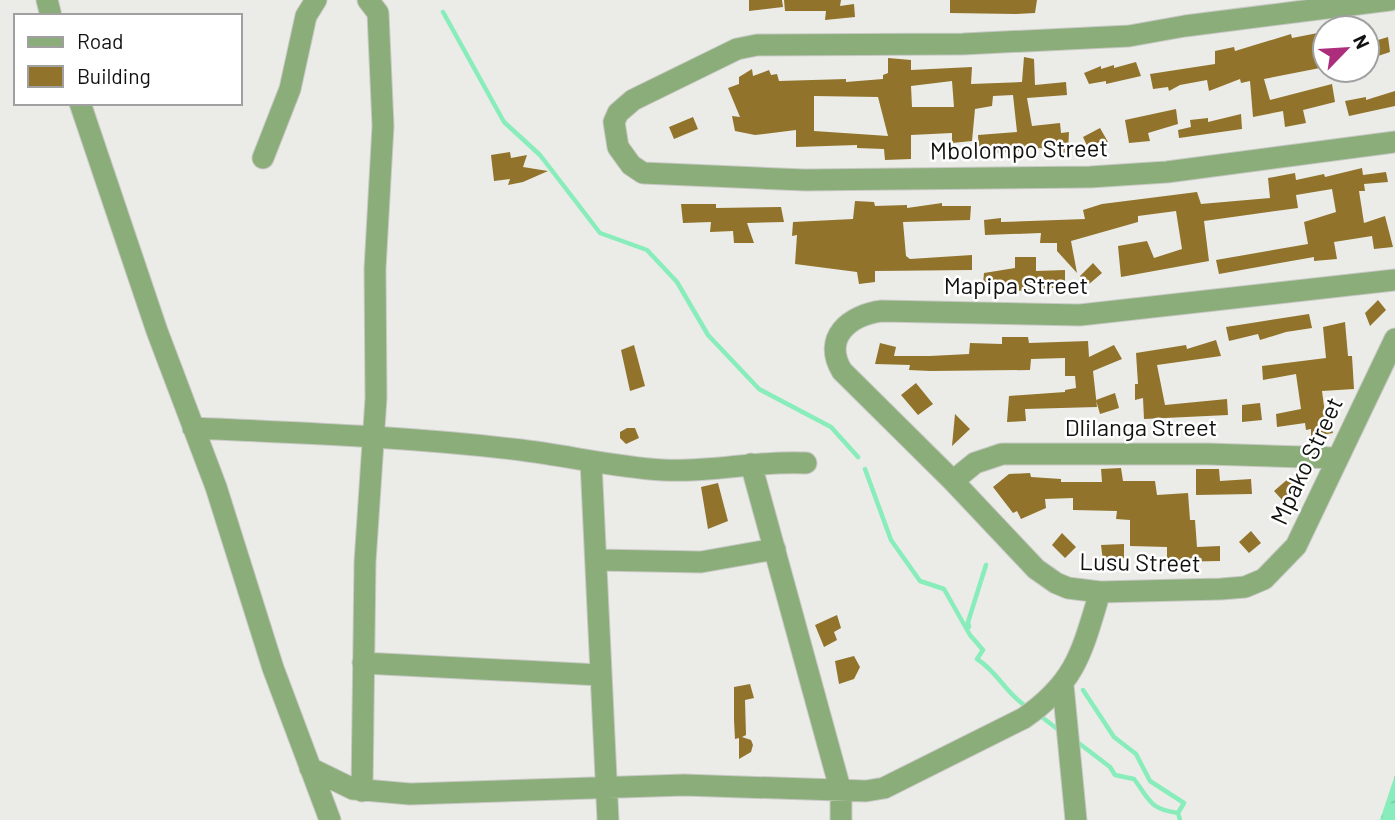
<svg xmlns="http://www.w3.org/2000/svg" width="1395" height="820" font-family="Barlow,sans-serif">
<defs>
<pattern id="water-ripples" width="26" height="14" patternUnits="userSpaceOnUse" patternTransform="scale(1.75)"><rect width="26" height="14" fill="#88edba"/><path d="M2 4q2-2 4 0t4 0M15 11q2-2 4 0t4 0" fill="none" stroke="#74ca9f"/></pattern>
</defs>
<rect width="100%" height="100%" fill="#ebece7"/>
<path fill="url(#water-ripples)" d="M1395,775V820H1380Z"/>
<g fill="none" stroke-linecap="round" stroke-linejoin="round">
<path stroke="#88edba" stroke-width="4.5" d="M443,12L504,122L540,155L600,233L647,250L677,282L708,335L759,389L831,427L858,457
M865,469L891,540L920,581L944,589L970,635L983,650L977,659C998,672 1006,694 1027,707
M969,627L968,622L986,565
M1083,690L1114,737L1136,754L1150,781L1184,803L1178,813
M1038,714L1056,728
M1076,741L1110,767L1115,775L1134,779C1150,800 1149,809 1178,813
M1178,813L1180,820"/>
</g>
<path fill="#91732c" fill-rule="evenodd" d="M749,0H782L783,7L749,11Z
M784,0H841L840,6L854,4L855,17L825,20L826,11H785Z
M950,0H1037L1035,13L1016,14L950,13Z
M1323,32L1325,67L1264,79L1270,100L1332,84L1335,102L1303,110L1306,123L1285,127L1283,111L1253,117L1250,81L1241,83L1240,79L1209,91L1207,80L1180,85L1169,91L1168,87L1153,89L1150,74L1215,64V51L1234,47L1235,51L1291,34L1292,38Z
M1388,37L1390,52L1372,58L1368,43Z
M1024,57L1034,59L1035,85L1066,82L1067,95L1027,98L1032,126L1060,123L1061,133L1069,132L1068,152L1056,154V150L1040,148L994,154L995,150L979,151L978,135L1017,132L1013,95L993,96L992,106L975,109L972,141L952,143V133L911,135V159L885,160L884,149L857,148V145L796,147V130L755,135L735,131L732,116L740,117L728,88L739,84V77L752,69L753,76L769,70L771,75L777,74L779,81L846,79V82L883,79V75L888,73V58L911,60V70L972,67L971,84L1022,82ZM952,81L954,107H912L911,86ZM814,96L878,97L888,136L814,131Z
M1136,62L1141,76L1106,84V81L1089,84L1084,73L1101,66V69L1114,65V68Z
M1395,91V106L1349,116L1345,101L1366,97V100Z
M1176,109L1178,124L1148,133L1150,141L1129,143L1125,120Z
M1241,114L1242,129L1179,138L1178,130L1191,127L1190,120L1208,118V122Z
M693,117L698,129L674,139L669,127Z
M1100,128L1108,142L1090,152L1083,137Z
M510,152L511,158L527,155L523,167L548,171L523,182L508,185L510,179L494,181L491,155Z
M1362,168L1363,175L1386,172L1388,182L1364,184L1365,191H1359L1364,223L1385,216L1393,247L1374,249L1372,236L1334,242L1337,259L1314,261V257L1219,274L1216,260L1308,244L1304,222L1336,212L1332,189L1296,195L1298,208L1204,221L1209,261L1121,277L1118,246L1147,241L1154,258L1182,249L1176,211L1138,216V222L1071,241L1077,273L1057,251V243H1040L1041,233L985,235L984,220L1001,218V222L1085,219L1083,210L1102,204L1197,192L1201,204L1270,198L1268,178L1295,173L1296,180L1324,174L1325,177Z
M855,201L874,202L875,206L907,205V208L942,203V206H971L970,220L903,222L906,256L910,259L972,255V270L875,271V282L859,284L857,272L795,264L797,235L792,236L793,222L853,219Z
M681,204H716V208L781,207L784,222L747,223L754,243H734L733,231L710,232L711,222L683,223Z
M1015,257H1036V271L1065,270V287L1015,291V285L983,284L984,273L1015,268Z
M1093,263L1102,273L1088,285L1080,276Z
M1378,300L1386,310L1370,326L1365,313Z
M1309,314L1312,328L1286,332L1260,340L1258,334L1229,341L1226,327Z
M1345,322L1348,356H1352L1354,389L1322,391L1326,421L1329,420L1333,433L1311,437V429L1306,430L1305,423L1277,427L1276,414L1301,409L1296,374L1263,380L1262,366L1326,358L1323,327Z
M1002,337H1028L1029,343L1088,341L1089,357L1114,345L1122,359L1093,371L1097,407L1025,409L1026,421L1007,422L1009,396L1065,392V390L1076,388L1075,376H1065V358L1031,359L1030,370L930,371L909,370L910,365L875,364L880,343L896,347L894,356H930L969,354L970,343L1002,344Z
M1216,340L1221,356L1157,365L1165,405L1227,399L1228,415L1144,419L1143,398L1135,400V384H1138L1136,353L1186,345L1187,349Z
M634,345L645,386L630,391L621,350Z
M916,383L933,404L918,415L901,395Z
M1115,393L1119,408L1100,414L1096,400Z
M1260,403L1262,420L1242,422V405Z
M955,414L970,429L952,446Z
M627,428H635L639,438L626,444L620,438V432Z
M1121,468L1123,481H1155L1157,495L1188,493L1190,520H1195L1197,547L1220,546V561L1167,562V547L1130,546V520L1116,519L1117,511L1073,510V498L1045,499L1046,508L1021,519L1017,511L1013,513L993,487L1009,474L1030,473L1031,477L1061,479V482H1102L1101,469Z
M1196,469H1219L1220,481L1251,479L1252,494L1196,495Z
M1289,478L1298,489L1284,502L1274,491Z
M718,483L728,521L708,529L701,487Z
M1251,531L1261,543L1249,553L1239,542Z
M1062,533L1076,547L1065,558L1052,545Z
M1124,544V558L1103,561L1101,545Z
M837,615L841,628L834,632L837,640L824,647L815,625Z
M854,656L860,667L854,679L839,684L835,661Z
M750,684L754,698L745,700L746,735L742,737L751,740L753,745L751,752L739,759V738L735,739L734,720V687Z"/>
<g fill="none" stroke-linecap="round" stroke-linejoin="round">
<g stroke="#c8c9c5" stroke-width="23">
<path id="minor" d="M47,0L51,16
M1390,0L1185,26L1129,36L963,44L757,45L737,49L633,100L618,113L614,122L618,147L631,165L643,173L805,180L1090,177L1167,172L1395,142
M80,103L157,331L216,487L273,668L330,820
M263,158L290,89L306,16L316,0
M1395,280L1080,315L882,311C849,315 822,338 842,371L953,481L1036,569L1056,583L1068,588L1100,592L1221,589L1245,587L1264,579L1296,546L1395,339
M193,428C302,433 412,437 521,450C569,456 615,467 663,470C711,473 758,460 806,463
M591,462L608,820
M751,464L841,792V820
M953,481L975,463L1002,454H1207L1337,458
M597,560L701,562L775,549
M363,663L600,675
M1063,685L1076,820
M310,768L353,789L410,794L684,785L866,791L884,788L1024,718C1077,681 1082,651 1100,592
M362,791L365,562L376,398L375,269L383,126L378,13L368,0"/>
</g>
<use href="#minor" stroke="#8bad7a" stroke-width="21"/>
</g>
<g text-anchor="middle" stroke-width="5" stroke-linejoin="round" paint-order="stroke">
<g font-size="24" fill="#121211" stroke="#fff">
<text transform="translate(1019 150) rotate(-1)" y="8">Mbolompo Street</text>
<text x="1016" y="294">Mapipa Street</text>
<text x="1141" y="436">Dlilanga Street</text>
<text transform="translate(1307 461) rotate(-65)" y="8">Mpako Street</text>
<text transform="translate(1140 563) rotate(1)" y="8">Lusu Street</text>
</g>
</g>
<rect x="14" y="14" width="228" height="91" fill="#ffffff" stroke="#a0a0a0" stroke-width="2"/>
<rect x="28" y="37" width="35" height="10" fill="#8bad7a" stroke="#a0a0a0" stroke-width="2"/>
<text x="77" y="49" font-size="21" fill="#121211">Road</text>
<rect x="28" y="66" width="35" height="21" fill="#91732c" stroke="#a0a0a0" stroke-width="2"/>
<text x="77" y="84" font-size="21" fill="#121211">Building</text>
<g transform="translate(1346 49) rotate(65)"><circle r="33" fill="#ffffff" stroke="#a0a0a0" stroke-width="2"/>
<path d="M0-5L12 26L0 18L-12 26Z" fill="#ac2d7c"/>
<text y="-10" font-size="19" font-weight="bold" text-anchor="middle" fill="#121211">N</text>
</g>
</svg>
